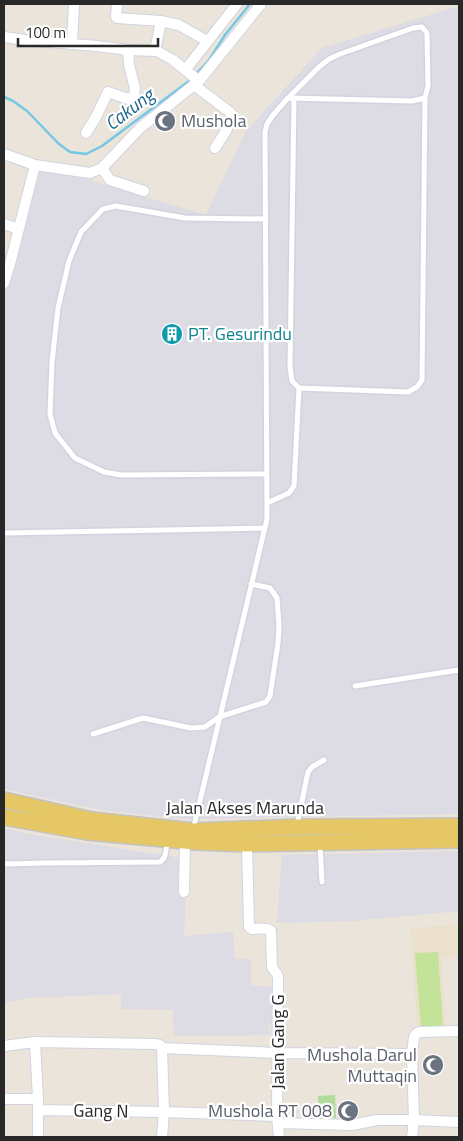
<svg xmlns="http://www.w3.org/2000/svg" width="463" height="1141" font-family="'Titillium Web',sans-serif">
<rect width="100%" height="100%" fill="#eae4db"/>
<path fill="#dddbe3" d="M459,6V814L185,819L101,810L4,789V276L42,166L206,215L246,131L322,48Z
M4,828L29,834L187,859L184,936L233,932L235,959H251V985L279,988L278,1026L268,1025L270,1035L174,1036L173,1010L121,1009L122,994L28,998L4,1003Z
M459,851V911L353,921L277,923L282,855Z"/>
<path fill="#eae0cc" d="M459,925V956L441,957L446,1030L417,1032L411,928Z"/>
<path fill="#b1dc9c" d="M335,1095L336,1118L327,1119L319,1118L318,1096Z"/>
<path fill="#c3e398" d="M438,952L443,1027L421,1028L415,953Z"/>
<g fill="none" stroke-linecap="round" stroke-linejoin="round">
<path stroke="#76c7e4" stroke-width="2.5" d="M196,74L209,60L225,35L250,4
M4,97L13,101L27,111L59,144L70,152L86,154L102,146L193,78"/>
<g stroke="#d1d4e0" stroke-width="8">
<path id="lane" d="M294,98L290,367L292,381L299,388L408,392L417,387L422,380L425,98
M266,474L121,475L104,472L75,458L55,433L50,414L52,362L58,308L69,261L81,232L103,209L116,206L185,218L266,219
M267,503L289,493L294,486L299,388
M4,533L265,528
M355,686L459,670
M93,734L143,718L191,728L205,727L219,717L266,702L270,696L278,643L279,625L277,598L270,588L251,584
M297,825L308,772L312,767L324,760
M193,830L267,519L265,132L267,124L273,115L288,98L319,67L329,59L340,54L413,28L422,27L427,33L428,86L425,98L412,101L288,98
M320,845L322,882
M4,864L45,863L160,862C167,857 166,849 167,841"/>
</g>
<g stroke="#d1d4e0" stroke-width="12">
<path id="street" d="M117,4L116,17L117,18L161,21L155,51
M161,21L179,25L207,41
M4,37L25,40L97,46L128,50L157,51L173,60L199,81
M72,43L74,4
M186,69L237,4
M194,85L231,113C233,123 221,139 215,148
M86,133L96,117L108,92L128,99L134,96L135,88L129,65L128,50
M4,154L35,165
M102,168L110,180L144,191
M4,224L19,229
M4,283L10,264L35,165L90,173L102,168L140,128L199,81L261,4
M247,844L249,927L252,929C258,929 266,927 271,931L272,967L278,976L277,1116L279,1137
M184,892L185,841
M35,1042L38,1099V1137
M4,1046L35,1042L156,1044L160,1045L162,1048L278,1053L412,1054
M162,1048L164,1112L162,1137
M4,1099H38
M38,1110L164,1112L277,1116
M278,1123L352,1125L377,1120H414L459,1122
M412,1137L414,1120L412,1054L414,1037L417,1033L420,1032L459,1031"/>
</g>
<g stroke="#c3c3c3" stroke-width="18">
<path id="primary" d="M4,800L92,820L193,831L297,827L459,826
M4,817L87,832L196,842L247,844L459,840"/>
</g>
<use href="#lane" stroke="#fff" stroke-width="5"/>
<use href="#street" stroke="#fff" stroke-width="10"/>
<use href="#primary" stroke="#e5c765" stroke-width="15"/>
</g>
<defs>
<g id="mosque-disc" transform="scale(1.125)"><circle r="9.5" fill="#6b7280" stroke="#fff"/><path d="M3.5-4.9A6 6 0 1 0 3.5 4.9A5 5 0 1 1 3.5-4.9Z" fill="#fff"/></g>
<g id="building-disc" transform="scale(1.125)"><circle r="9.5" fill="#0f9aa8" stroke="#fff"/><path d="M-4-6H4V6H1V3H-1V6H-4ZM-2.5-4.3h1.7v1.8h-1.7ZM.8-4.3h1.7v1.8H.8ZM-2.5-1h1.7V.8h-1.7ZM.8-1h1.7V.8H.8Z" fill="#fff"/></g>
</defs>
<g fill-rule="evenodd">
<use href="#mosque-disc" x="165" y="121"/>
<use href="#building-disc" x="172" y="334"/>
<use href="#mosque-disc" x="433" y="1065"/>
<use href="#mosque-disc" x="348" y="1111"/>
</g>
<g text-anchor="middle" stroke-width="4.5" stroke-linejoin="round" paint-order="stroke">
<g font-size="18" fill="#5b616d" stroke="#fff" text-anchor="end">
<text x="181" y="127" text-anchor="start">Mushola</text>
<text x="417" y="1061">Mushola Darul<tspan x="417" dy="21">Muttaqin</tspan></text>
<text x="332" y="1117">Mushola RT 008</text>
</g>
<g font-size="18" fill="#0d838f" stroke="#fff" text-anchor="start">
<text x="188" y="340">PT. Gesurindu</text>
</g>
<g font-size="18" fill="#282828" stroke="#fff">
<text x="245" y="814">Jalan Akses Marunda</text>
<text transform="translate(278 1042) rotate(-90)" y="6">Jalan Gang G</text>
<text transform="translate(101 1111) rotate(1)" y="6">Gang N</text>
</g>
<g font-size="19" font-style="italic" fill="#18658d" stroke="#fff">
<text transform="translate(129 109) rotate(-37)" y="7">Cakung</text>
</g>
</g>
<rect width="463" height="1141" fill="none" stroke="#282828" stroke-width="10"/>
<path d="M18 38v8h140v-8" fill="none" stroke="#282828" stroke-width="2.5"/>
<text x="25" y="38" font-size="15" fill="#282828" stroke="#ffffff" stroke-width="4" paint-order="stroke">100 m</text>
</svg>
